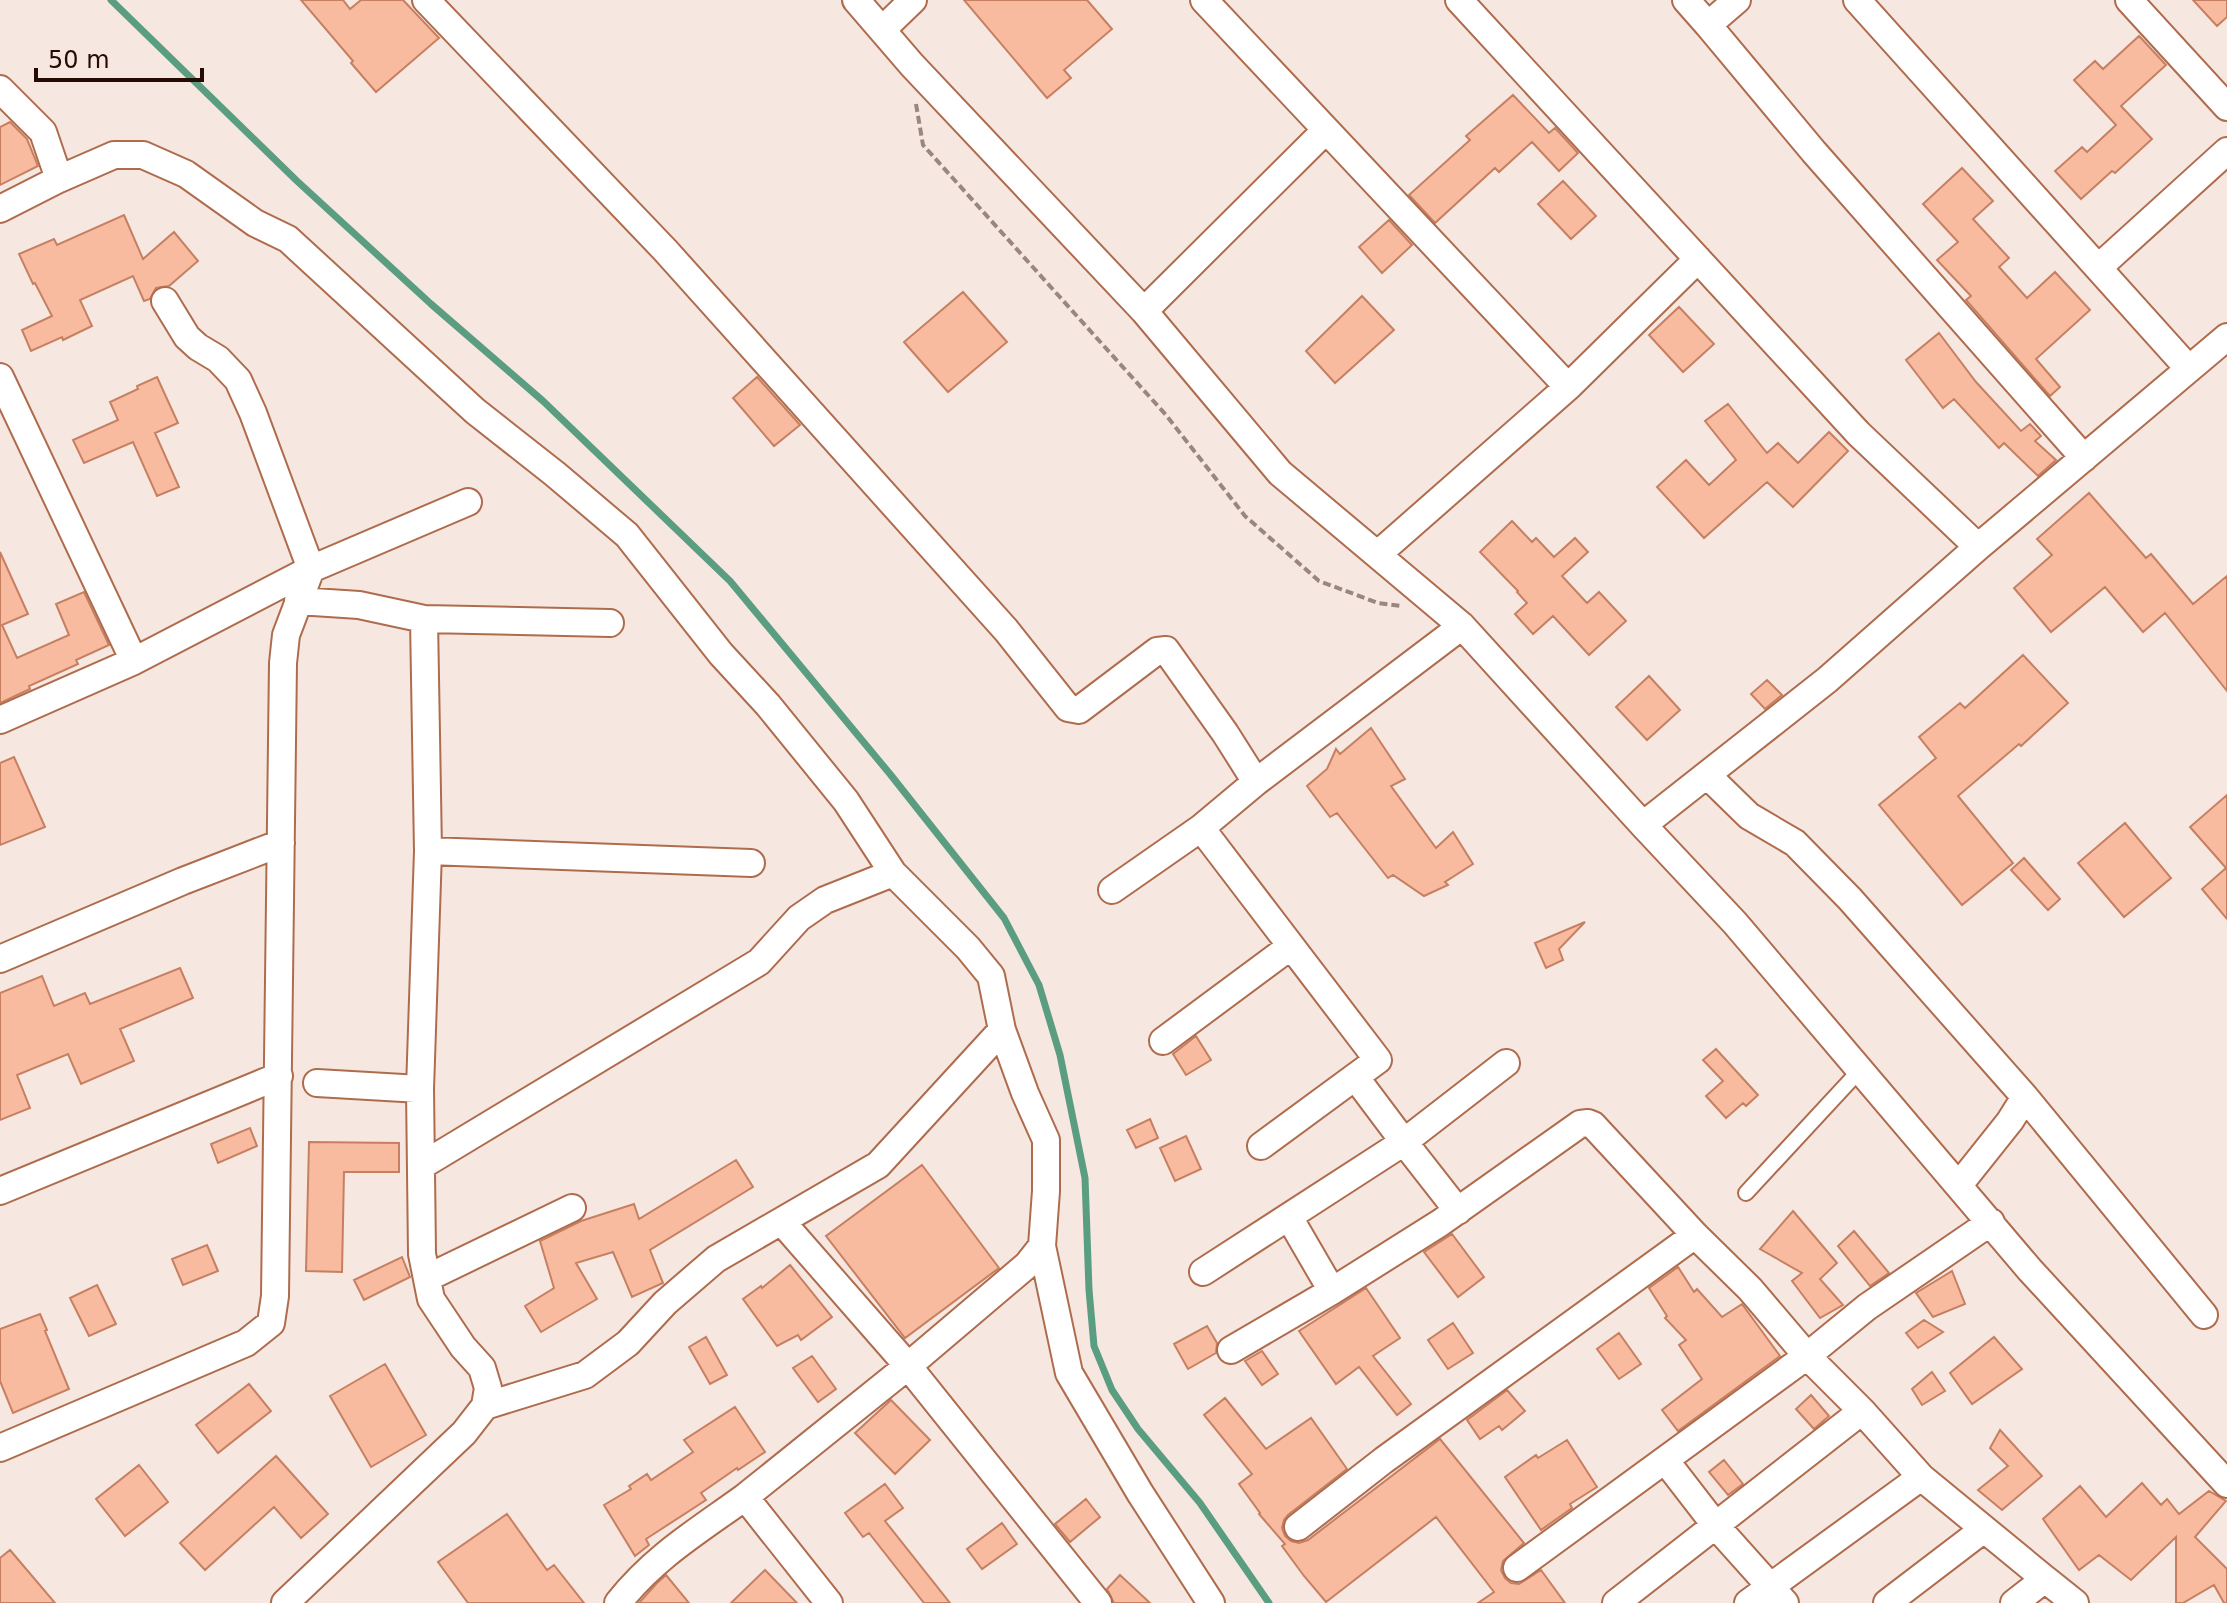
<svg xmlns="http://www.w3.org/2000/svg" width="2227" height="1603" font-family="'DejaVu Sans',sans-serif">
<rect width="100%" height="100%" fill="#f7e7e1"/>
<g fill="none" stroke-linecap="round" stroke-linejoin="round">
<path stroke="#5a9d81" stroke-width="7" d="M111,0L297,181L431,304L543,401L730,581L890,774L1004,918L1039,985L1060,1055L1085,1178L1089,1290L1094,1346L1112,1390L1138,1429L1200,1503L1269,1603"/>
</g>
<path fill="#f9bba0" stroke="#c68061" stroke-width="2" d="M301,0H343L350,9L361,0H403L439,38L376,92L351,63L353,61Z
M964,0H1087L1112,29L1064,70L1071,78L1047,98Z
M2193,0H2227V17L2217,26Z
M2139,36L2166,65L2121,106L2152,139L2115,173L2112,171L2081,199L2055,171L2082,147L2087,152L2116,125L2074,80L2095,61L2103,69Z
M1513,95L1549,133L1555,128L1578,153L1559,171L1532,142L1499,172L1495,168L1435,223L1409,195L1470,140L1466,136Z
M10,122L27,139L38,166L0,185V127Z
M1962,168L1993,201L1973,219L2009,258L1999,267L2027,298L2055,272L2090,310L2036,359L2060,387L2050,396L1966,300L1971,296L1937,260L1958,242L1923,204Z
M1563,181L1596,216L1571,239L1538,204Z
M124,215L143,259L174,232L198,261L169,286L156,288L150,299L144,301L133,276L80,300L92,326L63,340L62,337L31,351L22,330L52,316L35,283L33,284L19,254L54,239L57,245Z
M1389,220L1412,245L1382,273L1359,247Z
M963,292L1007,342L948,392L904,342Z
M1362,296L1394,330L1335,383L1306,351Z
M1679,307L1714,344L1683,372L1649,335Z
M1939,333L1976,382L2021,431L2030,424L2041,436L2035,441L2056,460L2038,476L2004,443L1999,448L1954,399L1943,408L1906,360Z
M157,377L178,423L155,433L179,487L157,496L133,442L84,463L73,440L118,420L110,402L138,389L137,386Z
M757,377L800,425L774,446L733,398Z
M1728,404L1767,453L1778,443L1798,463L1829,432L1848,451L1793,507L1767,482L1704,538L1657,487L1686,460L1709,485L1736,460L1705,421Z
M2089,493L2146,558L2151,554L2193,604L2227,576V691L2165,613L2143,632L2105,587L2051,632L2014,588L2052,555L2037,539Z
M1512,521L1532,542L1536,538L1554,557L1575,538L1588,552L1562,576L1587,603L1599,592L1626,621L1589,655L1553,616L1533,634L1515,614L1527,603L1517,592L1518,591L1480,552Z
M0,552L28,614L2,625L17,658L69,635L56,604L84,592L109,645L76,660L78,664L29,686L30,689L0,703Z
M2023,655L2068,703L2021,746L2019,744L1958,796L2013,863L1962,905L1879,805L1936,758L1919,737L1960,703L1965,708Z
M1649,676L1680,710L1647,740L1616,707Z
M1767,680L1782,695L1765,709L1751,694Z
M1371,728L1405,779L1391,786L1436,848L1453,832L1473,864L1445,882L1448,885L1424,896L1393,875L1388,878L1337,813L1330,817L1307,786L1327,769L1336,749L1340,754Z
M14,757L45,827L0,845V763Z
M2227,795V919L2202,889L2226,868L2190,827Z
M2125,823L2171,878L2124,917L2078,863Z
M2024,858L2060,899L2048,910L2011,870Z
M1585,922L1559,949L1563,960L1546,968L1535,943Z
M180,968L193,998L120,1029L134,1061L81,1084L68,1054L17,1075L30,1108L0,1120V993L42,976L54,1006L85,993L90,1004Z
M1196,1036L1211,1060L1186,1075L1173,1054Z
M1716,1049L1758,1095L1746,1106L1743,1103L1726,1118L1706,1096L1723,1081L1703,1060Z
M1150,1119L1158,1138L1136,1148L1127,1130Z
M250,1128L257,1146L218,1163L211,1144Z
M1186,1136L1201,1169L1175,1181L1160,1148Z
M309,1142L399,1143V1172H344L342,1272L306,1271Z
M736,1160L753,1187L650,1250L663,1283L632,1297L613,1252L576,1263L597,1299L541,1332L525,1306L554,1288L540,1241L581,1221L634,1204L639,1219Z
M922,1165L999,1268L905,1338L826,1236Z
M1793,1211L1837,1263L1820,1279L1843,1305L1820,1318L1792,1281L1802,1273L1760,1249Z
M1854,1231L1889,1273L1870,1286L1838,1246Z
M1452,1234L1484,1277L1458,1297L1424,1252Z
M207,1245L218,1271L183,1285L172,1259Z
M402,1257L410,1277L364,1300L354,1280Z
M790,1265L832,1317L801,1340L798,1335L777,1346L743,1299L761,1286L762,1288Z
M1678,1267L1694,1292L1697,1289L1722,1317L1742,1304L1780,1356L1678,1431L1662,1410L1702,1379L1679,1345L1686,1340L1665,1318L1667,1316L1649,1288Z
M1952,1271L1965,1304L1933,1317L1916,1293Z
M97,1285L116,1324L89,1336L70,1298Z
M1366,1288L1400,1338L1373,1356L1411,1404L1397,1415L1359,1367L1336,1384L1299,1331Z
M40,1314L47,1330L45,1331L69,1389L13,1413L0,1381V1329Z
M1924,1320L1943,1332L1918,1348L1906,1333Z
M1453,1323L1473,1353L1448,1369L1428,1340Z
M1207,1326L1217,1343L1216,1353L1188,1369L1174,1344Z
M1619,1333L1641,1364L1619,1379L1597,1349Z
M706,1337L727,1375L710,1384L689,1347Z
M1994,1337L2022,1369L1972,1404L1950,1373Z
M1262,1351L1278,1374L1262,1385L1245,1361Z
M812,1356L836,1389L818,1402L793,1368Z
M385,1364L426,1435L371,1467L330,1396Z
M1932,1372L1945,1391L1922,1405L1912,1389Z
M249,1384L271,1411L218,1453L196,1425Z
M1507,1390L1525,1411L1502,1430L1499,1426L1480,1439L1467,1420Z
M1811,1395L1829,1416L1814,1429L1796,1409Z
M1225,1398L1266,1449L1311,1418L1347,1469L1288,1515L1284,1520L1282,1528L1285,1536L1291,1541L1299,1543L1308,1540L1440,1439L1524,1543L1503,1561L1501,1570L1505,1578L1511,1583L1519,1584L1541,1570L1565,1603H1478L1494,1592L1436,1517L1326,1602L1304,1576L1282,1546L1285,1544L1259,1514L1260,1513L1239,1484L1252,1474L1204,1415Z
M891,1400L930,1440L895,1474L855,1433Z
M735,1407L765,1452L738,1470L737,1468L701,1493L706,1500L646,1539L649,1545L635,1556L604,1505L631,1489L629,1486L647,1474L651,1480L693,1452L684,1440Z
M2000,1430L2042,1476L2002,1510L1978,1490L2008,1466L1990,1448Z
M1567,1440L1597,1487L1570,1504L1572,1508L1541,1530L1505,1477L1536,1455L1538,1458Z
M276,1456L328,1514L301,1538L274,1507L205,1570L180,1543Z
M1724,1460L1743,1484L1728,1495L1709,1472Z
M139,1465L168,1502L125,1536L96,1499Z
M2142,1483L2161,1505L2167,1499L2179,1514L2209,1491L2226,1501L2195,1537L2227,1569V1603H2224L2214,1585L2183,1603H2176V1537L2131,1580L2099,1555L2079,1570L2043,1519L2080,1486L2106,1517Z
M885,1484L903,1508L885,1521L950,1603H924L869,1533L863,1537L845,1513Z
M1086,1499L1100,1517L1070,1542L1055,1524Z
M507,1514L547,1570L554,1565L584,1603H468L438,1562Z
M1002,1523L1017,1544L982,1569L967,1549Z
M10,1550L55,1603H0V1558Z
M765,1570L797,1603H731Z
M666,1575L689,1603H639L657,1583Z
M1120,1575L1150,1603H1114L1107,1589Z"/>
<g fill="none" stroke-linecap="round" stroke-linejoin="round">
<g stroke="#af6c4d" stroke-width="18">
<path id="lane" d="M1746,1193L1860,1070"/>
</g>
<g stroke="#af6c4d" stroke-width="30">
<path id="street" d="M426,0L665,250L1006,630L1068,708L1079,710L1157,651L1166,650L1225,733L1256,782
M856,0L912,65L1144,311L1280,473L1462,626L1643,825L1735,923L2030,1270L2227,1484
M1204,0L1568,387
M1459,0L1858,433L1978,547
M1686,0L1708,25
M1737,0L1708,25L1814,152L2084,458
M1857,0L2189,369
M2129,0L2227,107
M883,29L913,0
M0,89L43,132L59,179L0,209
M59,179L114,155H143L186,174L255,223L288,239L475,411L555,474L627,535L721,654L768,705L846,801L893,873L968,948L991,976L1002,1030L1025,1093L1046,1140V1191L1042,1246L1027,1265L908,1366L745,1497L829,1603
M2099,267L2227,151
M1144,311L1326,130
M0,377L134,661
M1378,554L1568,387L1698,259
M298,601L359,605L424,619L610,623
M0,720L134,661L311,569L468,502
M1707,775L1749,816L1795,843L1850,899L2025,1097L2010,1121L1959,1185
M1643,825L1827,680L1978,547L2227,337
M1201,828L1378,1060L1261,1146
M428,851L751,863
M1112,890L1201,828L1256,782L1462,626
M0,959L183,881L281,843
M1163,1041L1291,946
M1356,1078L1404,1142L1506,1063
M317,1083L420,1089
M2025,1097L2204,1315
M421,1166L759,962L799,918L825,900L893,873
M0,1191L279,1076
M782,1222L908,1366L1098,1603
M1042,1246L1069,1373L1140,1493L1211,1603
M1203,1272L1404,1142L1458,1211
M427,1278L572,1208
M1332,1291L1440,1223L1580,1124L1588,1123L1593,1125L1695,1235L1750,1289L1807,1356L1867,1307L1991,1222
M1231,1350L1332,1291L1289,1217
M485,1406L585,1375L628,1343L665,1303L716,1259L878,1165L1002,1030
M1862,1411L1921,1477L2045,1579L2014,1603
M0,1448L246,1343L271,1323L275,1296L283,663L286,635L311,569L253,413L238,380L218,359L198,347L187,337L165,301
M1665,1460L1716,1526L1785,1603
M1298,1527L1384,1460L1695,1235
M1517,1568L1807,1356L1862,1411L1616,1603
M2045,1579L2075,1603
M285,1603L464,1433L485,1406L488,1388L482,1368L463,1347L431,1299L422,1254L420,1089L428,851L424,619
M618,1603C654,1557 698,1531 745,1497
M1748,1603L1921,1477
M1887,1603L1984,1529"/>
</g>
<path stroke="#9a867f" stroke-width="4" stroke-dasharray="8 4" stroke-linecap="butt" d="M916,104L923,145L1166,415L1245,516L1319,581L1378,603L1402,606"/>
<use href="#lane" stroke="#fff" stroke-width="14"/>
<use href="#street" stroke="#fff" stroke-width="26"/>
</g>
<path d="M36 68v12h166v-12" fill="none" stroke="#250b02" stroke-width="4"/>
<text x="48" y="68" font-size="24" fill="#250b02" stroke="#f7e7e1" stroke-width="6" paint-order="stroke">50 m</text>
</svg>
